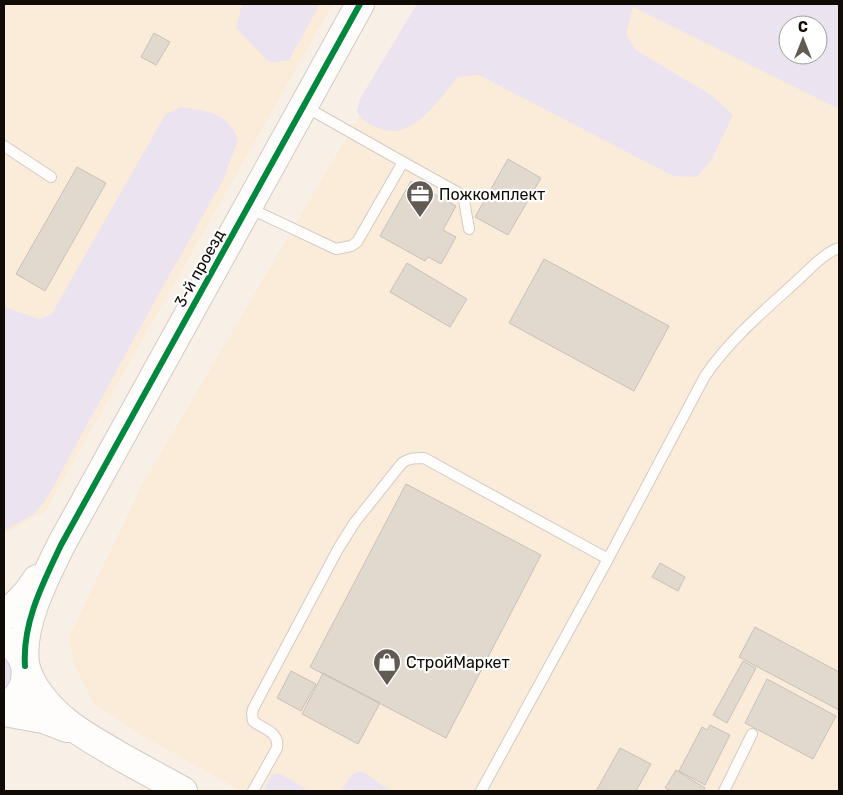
<svg xmlns="http://www.w3.org/2000/svg" width="843" height="795" font-family="Rubik,sans-serif">
<rect width="100%" height="100%" fill="#f8f0e7"/>
<path fill="#fbecda" fill-rule="evenodd" d="M4,4H333L45,512L4,534Z
M425,4H839V791H241L139,734L93,703L73,663L69,637L143,483ZM788,25H818V55H788Z"/>
<path fill="#ebe3ef" fill-rule="evenodd" d="M242,4H320L289,60L270,63L236,28Z
M417,4H839V109L633,7L626,34L636,50L711,95L733,115L712,159L697,177L673,176L479,75L458,77C439,99 412,143 378,128C366,123 364,122 357,111L360,99ZM788,25H818V55H788Z
M180,107C207,111 228,112 238,140L223,180L152,306L46,500L34,514L4,531V307L39,319L51,315L165,115Z
M4,655C14,666 14,678 4,689Z
M359,771L365,773L391,791H341L352,775Z
M272,774H281L309,791H264Z"/>
<path fill="#e1d8ce" stroke="#c7c1b9" d="M154,33L170,42L156,65L141,57Z
M508,159L541,178L508,235L475,217Z
M77,167L106,183L45,291L16,274Z
M411,181L456,206L443,230L456,237L441,264L428,257L425,261L380,236Z
M544,259L669,326L634,391L509,323Z
M407,263L467,299L450,327L390,292Z
M406,484L541,555L446,738L310,667Z
M660,563L685,577L678,591L652,577Z
M755,627L839,672V710L739,657Z
M743,661L756,668L727,723L713,715Z
M291,671L316,684L301,711L277,698Z
M323,673L380,703L358,744L302,714Z
M767,679L836,716L813,759L745,723Z
M710,725L730,735L705,785L679,771L702,727L707,730Z
M620,748L651,764L636,791H596Z
M676,770L705,788L703,791H671L665,788Z"/>
<g fill="none" stroke-linecap="round" stroke-linejoin="round">
<g stroke="#d2cbc4" stroke-width="12">
<path id="lane" d="M4,146L51,177
M403,162L457,192L464,200L469,229
M249,208L336,249L351,246L357,242L403,162L304,106
M608,559L705,376C730,339 766,309 799,279C811,268 824,253 839,248
M253,791L277,748C280,732 263,729 253,721L252,714L253,709L338,549L355,522L402,463C409,458 415,458 424,458L608,559L481,791
M724,791L752,734"/>
</g>
<g stroke="#d2cbc4" stroke-width="30">
<path id="secondary" d="M4,617L27,593L37,579
M4,712L43,719L67,728
M183,791C163,780 143,769 123,758C88,737 58,723 35,688C31,681 26,672 25,663C20,625 45,578 61,545L360,4"/>
</g>
<g stroke="#d2cbc4" stroke-width="30">
<path id="primary" d="M4,640C33,656 33,691 4,707"/>
</g>
<use href="#lane" stroke="#fefdfb" stroke-width="10"/>
<use href="#secondary" stroke="#fefdfb" stroke-width="28"/>
<use href="#primary" stroke="#fefdfb" stroke-width="28"/>
<g stroke="#fff" stroke-width="9">
<path id="cycleway" d="M25,666C22,623 43,583 61,545L360,4"/>
</g>
<use href="#cycleway" stroke="#00873e" stroke-width="6"/>
</g>
<defs>
<g id="office-pin" transform="scale(1.4375)"><path d="M0 17L-7.5 6A9.5 9.5 0 1 1 7.5 6Z" fill="#615b54" stroke="#fff"/><path d="M-6-3h4V-5.5h4V-3h4V5H-6ZM-1-4.5V-3h2v-1.5ZM-6 0V1H6V0Z" fill="#fff"/></g>
<g id="shop-pin" transform="scale(1.4375)"><path d="M0 17L-7.5 6A9.5 9.5 0 1 1 7.5 6Z" fill="#615b54" stroke="#fff"/><path d="M-5-2.5h2.3a2.7 3.5 0 0 1 5.4 0H5L5.5 6h-11ZM-1.5-2.5h3a1.5 2.3 0 0 0-3 0Z" fill="#fff"/></g>
</defs>
<g fill-rule="evenodd">
<use href="#office-pin" x="420" y="194"/>
<use href="#shop-pin" x="387" y="662"/>
</g>
<g text-anchor="middle" stroke-width="4.5" stroke-linejoin="round" paint-order="stroke">
<g font-size="16" fill="#100b05" stroke="#fff" text-anchor="start">
<text x="439" y="200">Пожкомплект</text>
<text x="406" y="668">СтройМаркет</text>
</g>
<g font-size="16" fill="#100b05" stroke="#fff">
<text transform="translate(199 268) rotate(-61)" y="6">3-й проезд</text>
</g>
</g>
<rect width="843" height="795" fill="none" stroke="#100b05" stroke-width="10"/>
<g transform="translate(803 40)"><circle r="24" fill="#ffffff" stroke="#9f9d9b"/>
<path d="M0-4L9 19L0 12L-9 19Z" fill="#615b54"/>
<text y="-8" font-size="14" font-weight="bold" text-anchor="middle" fill="#100b05">С</text>
</g>
</svg>
